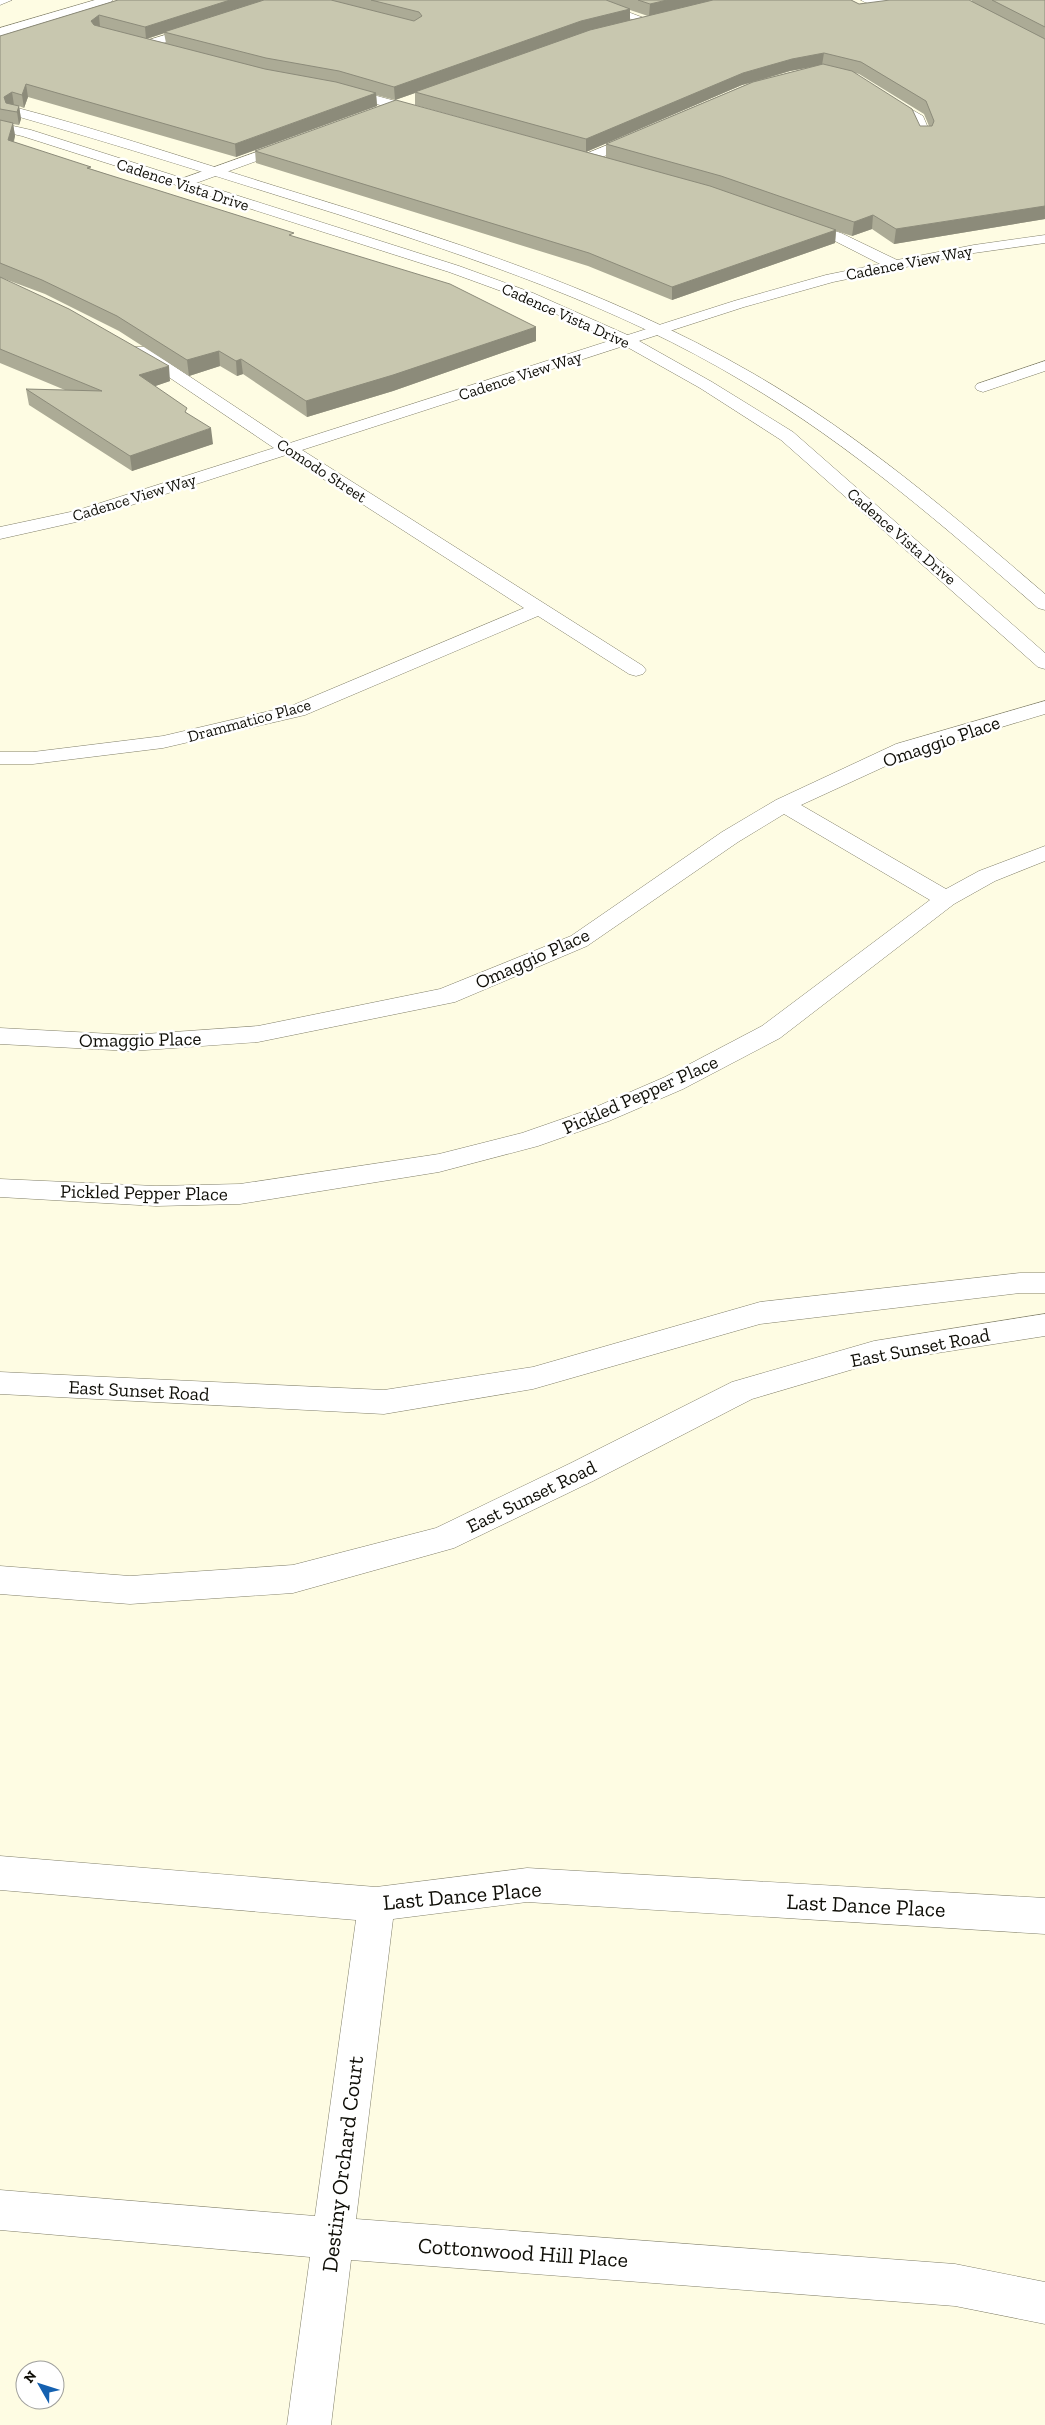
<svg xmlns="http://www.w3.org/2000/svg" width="1045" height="2425" font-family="'Zilla Slab',serif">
<rect width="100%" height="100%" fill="#fefce3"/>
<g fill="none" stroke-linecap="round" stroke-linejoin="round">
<g stroke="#817f69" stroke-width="1">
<path id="minor" d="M0,0H12L0,5Z
M579,0H596L652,21L646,24L642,23Z
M861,0H901C894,6 868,6 861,0Z
M201,24L207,27L205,29L146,49L140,45L142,42Z
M340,86L429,110L430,113L424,117L336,93L334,90Z
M884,94L923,116L931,135L929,138H919L912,121L880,101L878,98Z
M639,132L646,136L644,139L593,161H583L581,158L583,155Z
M290,140L297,144L295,147L188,186H178L176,183L178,180Z
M801,220L841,233L897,260L974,245L1045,235V243L974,253L833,282L744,307L302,450L643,666L646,670L643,674L636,676L629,674L538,616L305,715L163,748L33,764H0V752H33L163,736L291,706L524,608L286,455L85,520L0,539V527L75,511L274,448L133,353L131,350L133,347H145L290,443L734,301L826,275L880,264L831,239L796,227L794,224Z
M1045,361V371L983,392L977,390L975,387L977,384Z
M1045,701V714L912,754L801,805L946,889L979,871L1045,846V861L995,881L954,904L780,1038L683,1089L609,1121L538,1146L439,1172L240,1204L156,1206L0,1197V1179L156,1186L240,1184L439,1154L522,1133L591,1109L665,1077L762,1026L930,900L784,814L738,842L587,946L455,1002L258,1042L131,1051L0,1044V1028L131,1035L258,1026L440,989L571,936L722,832L776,800L896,744Z
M0,1856L376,1887L527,1868L1045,1898V1934L527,1902L393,1919L356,2219L955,2264L1045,2282V2324L955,2306L351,2260L331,2425H287L310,2257L0,2230V2190L315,2216L356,1920L0,1890Z"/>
</g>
<g stroke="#817f69" stroke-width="1">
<path id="tertiary" d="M95,0H113L111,2L0,36V28Z
M14,107C102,130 188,159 275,186C438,236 606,288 754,374C860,435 953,515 1045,594V610L1038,608C945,527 851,445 744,382C618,306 476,259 337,214C228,180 119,145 9,114L8,111Z
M0,123L31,130L459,266L533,293L632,337L712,382L793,432L1045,653V669L1038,667L781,440L700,388L620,343L523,299L449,272L22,136L0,131Z"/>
</g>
<g stroke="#817f69" stroke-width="1">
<path id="secondary" d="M1020,1273H1045V1293H1020L760,1324L533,1389L384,1414L0,1394V1372L384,1390L533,1367L760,1302Z
M1045,1314V1336L874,1363L752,1399L593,1481L454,1548L293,1593L130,1604L0,1594V1566L130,1576L293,1565L436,1528L571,1463L732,1382L874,1341Z"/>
</g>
<use href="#minor" fill="#fff" fill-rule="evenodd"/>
<use href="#tertiary" fill="#fff" fill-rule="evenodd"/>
<use href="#secondary" fill="#fff" fill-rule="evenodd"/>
</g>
<path fill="#acab96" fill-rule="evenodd" d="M118,0H851L859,4L971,1L972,0H1045V219L894,244L872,229L852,236L836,231L835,243L672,300L588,266L256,163L255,151L560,145L415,105V93L395,100L376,95L377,106L236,157L28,97L24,108L19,106L21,119L19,125L13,124L15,136L14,142L91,169L294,237L536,327V341L393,391L307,417L243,374L237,376L220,366L189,376L119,331L45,294L2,278L170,381L155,386L188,414L213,444L132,471L29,405L26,389L65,390L0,363V36ZM630,10L648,16L630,20ZM164,33L166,43L147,39ZM811,67L760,80L790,71ZM855,73L859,74L924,114L929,126H920ZM750,83L606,144V157L586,152L742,85Z"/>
<path fill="#8c8b7a" d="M230,0H268L146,39L145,27Z
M667,0H719L649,16L650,4Z
M630,9V21L415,92V93L395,100L394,87L581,21Z
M99,15L100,27L92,33L91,21Z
M824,53L822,65L790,71L742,85L586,152V139L743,73L792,59Z
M26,84L28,97L24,108L22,95Z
M12,92L14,105L6,110L4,97Z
M376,93L377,106L236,157L235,144Z
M19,106L21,119L19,125L17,112Z
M13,123L15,136L10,153L8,140Z
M1045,206V219L894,244L896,229Z
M873,215L872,229L852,236L854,222Z
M836,230L835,243L672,300V287Z
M536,327V341L393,391L307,417L306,401Z
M219,351L220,366L189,376L187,360Z
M241,359L243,374L237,376L236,361Z
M169,366L170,381L141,391L139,375Z
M211,428L213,444L132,471L130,456Z"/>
<path fill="#c8c7af" stroke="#8c8b7a" d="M118,0H230L145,27L99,15L91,21L94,25L265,69L336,82L376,93L235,144L26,84L22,95L12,92L4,97L6,103L19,106L17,112L0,109V36Z
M264,0H331L414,21L422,16L419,12L371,0H606L630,9L581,21L394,87L339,71L266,58L164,32Z
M638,0H667L650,4Z
M713,0H851L859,4L890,0H969L1045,39V206L896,229L873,215L854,222L721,176L606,144L753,82L823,64L852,71L912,109L920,126H932L934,121L926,101L861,62L824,53L792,59L743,73L586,139L415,92L590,30Z
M992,0H1045V27Z
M396,100L710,186L836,230L672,287L589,253L255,151Z
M0,120L13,123L8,140L91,167L87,168L294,233L289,235L450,284L536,327L393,375L306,401L241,359L236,361L219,351L187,360L117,316L42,280L0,263Z
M0,277L69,309L169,366L139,375L187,408L185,412L211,428L130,456L26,389L102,391L0,349Z"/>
<g text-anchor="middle" stroke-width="5" stroke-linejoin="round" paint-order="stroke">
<g font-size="16" fill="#0f0e07" stroke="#fff">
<text transform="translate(183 184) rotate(18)" y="6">Cadence Vista Drive</text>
<text transform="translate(909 262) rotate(-11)" y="6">Cadence View Way</text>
<text transform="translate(566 315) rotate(24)" y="6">Cadence Vista Drive</text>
<text transform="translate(520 375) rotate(-18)" y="6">Cadence View Way</text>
<text transform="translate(322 470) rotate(33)" y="6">Comodo Street</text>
<text transform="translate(134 497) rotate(-17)" y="6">Cadence View Way</text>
<text transform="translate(902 536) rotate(41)" y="6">Cadence Vista Drive</text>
<text transform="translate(249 720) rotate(-15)" y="6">Drammatico Place</text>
</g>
<g font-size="19" fill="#0f0e07" stroke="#fff">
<text transform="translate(941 741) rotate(-19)" y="7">Omaggio Place</text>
<text transform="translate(532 958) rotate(-24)" y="7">Omaggio Place</text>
<text transform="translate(140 1039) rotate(-1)" y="7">Omaggio Place</text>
<text transform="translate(640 1094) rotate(-24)" y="7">Pickled Pepper Place</text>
<text transform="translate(144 1192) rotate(1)" y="7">Pickled Pepper Place</text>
<text transform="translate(920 1347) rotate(-11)" y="7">East Sunset Road</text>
<text transform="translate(139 1390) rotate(3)" y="7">East Sunset Road</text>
<text transform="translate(531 1496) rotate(-26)" y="7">East Sunset Road</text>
</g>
<g font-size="22" fill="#0f0e07" stroke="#fff">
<text transform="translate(462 1895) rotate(-5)" y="8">Last Dance Place</text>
<text transform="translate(866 1905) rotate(3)" y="8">Last Dance Place</text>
<text transform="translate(342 2164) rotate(-83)" y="8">Destiny Orchard Court</text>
<text transform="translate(523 2252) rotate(4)" y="8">Cottonwood Hill Place</text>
</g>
</g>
<g transform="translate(40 2385) rotate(309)"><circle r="24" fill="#ffffff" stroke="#9f9f9c"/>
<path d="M0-4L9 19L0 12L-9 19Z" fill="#1561b0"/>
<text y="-8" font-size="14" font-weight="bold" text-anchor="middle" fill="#0f0e07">N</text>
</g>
</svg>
